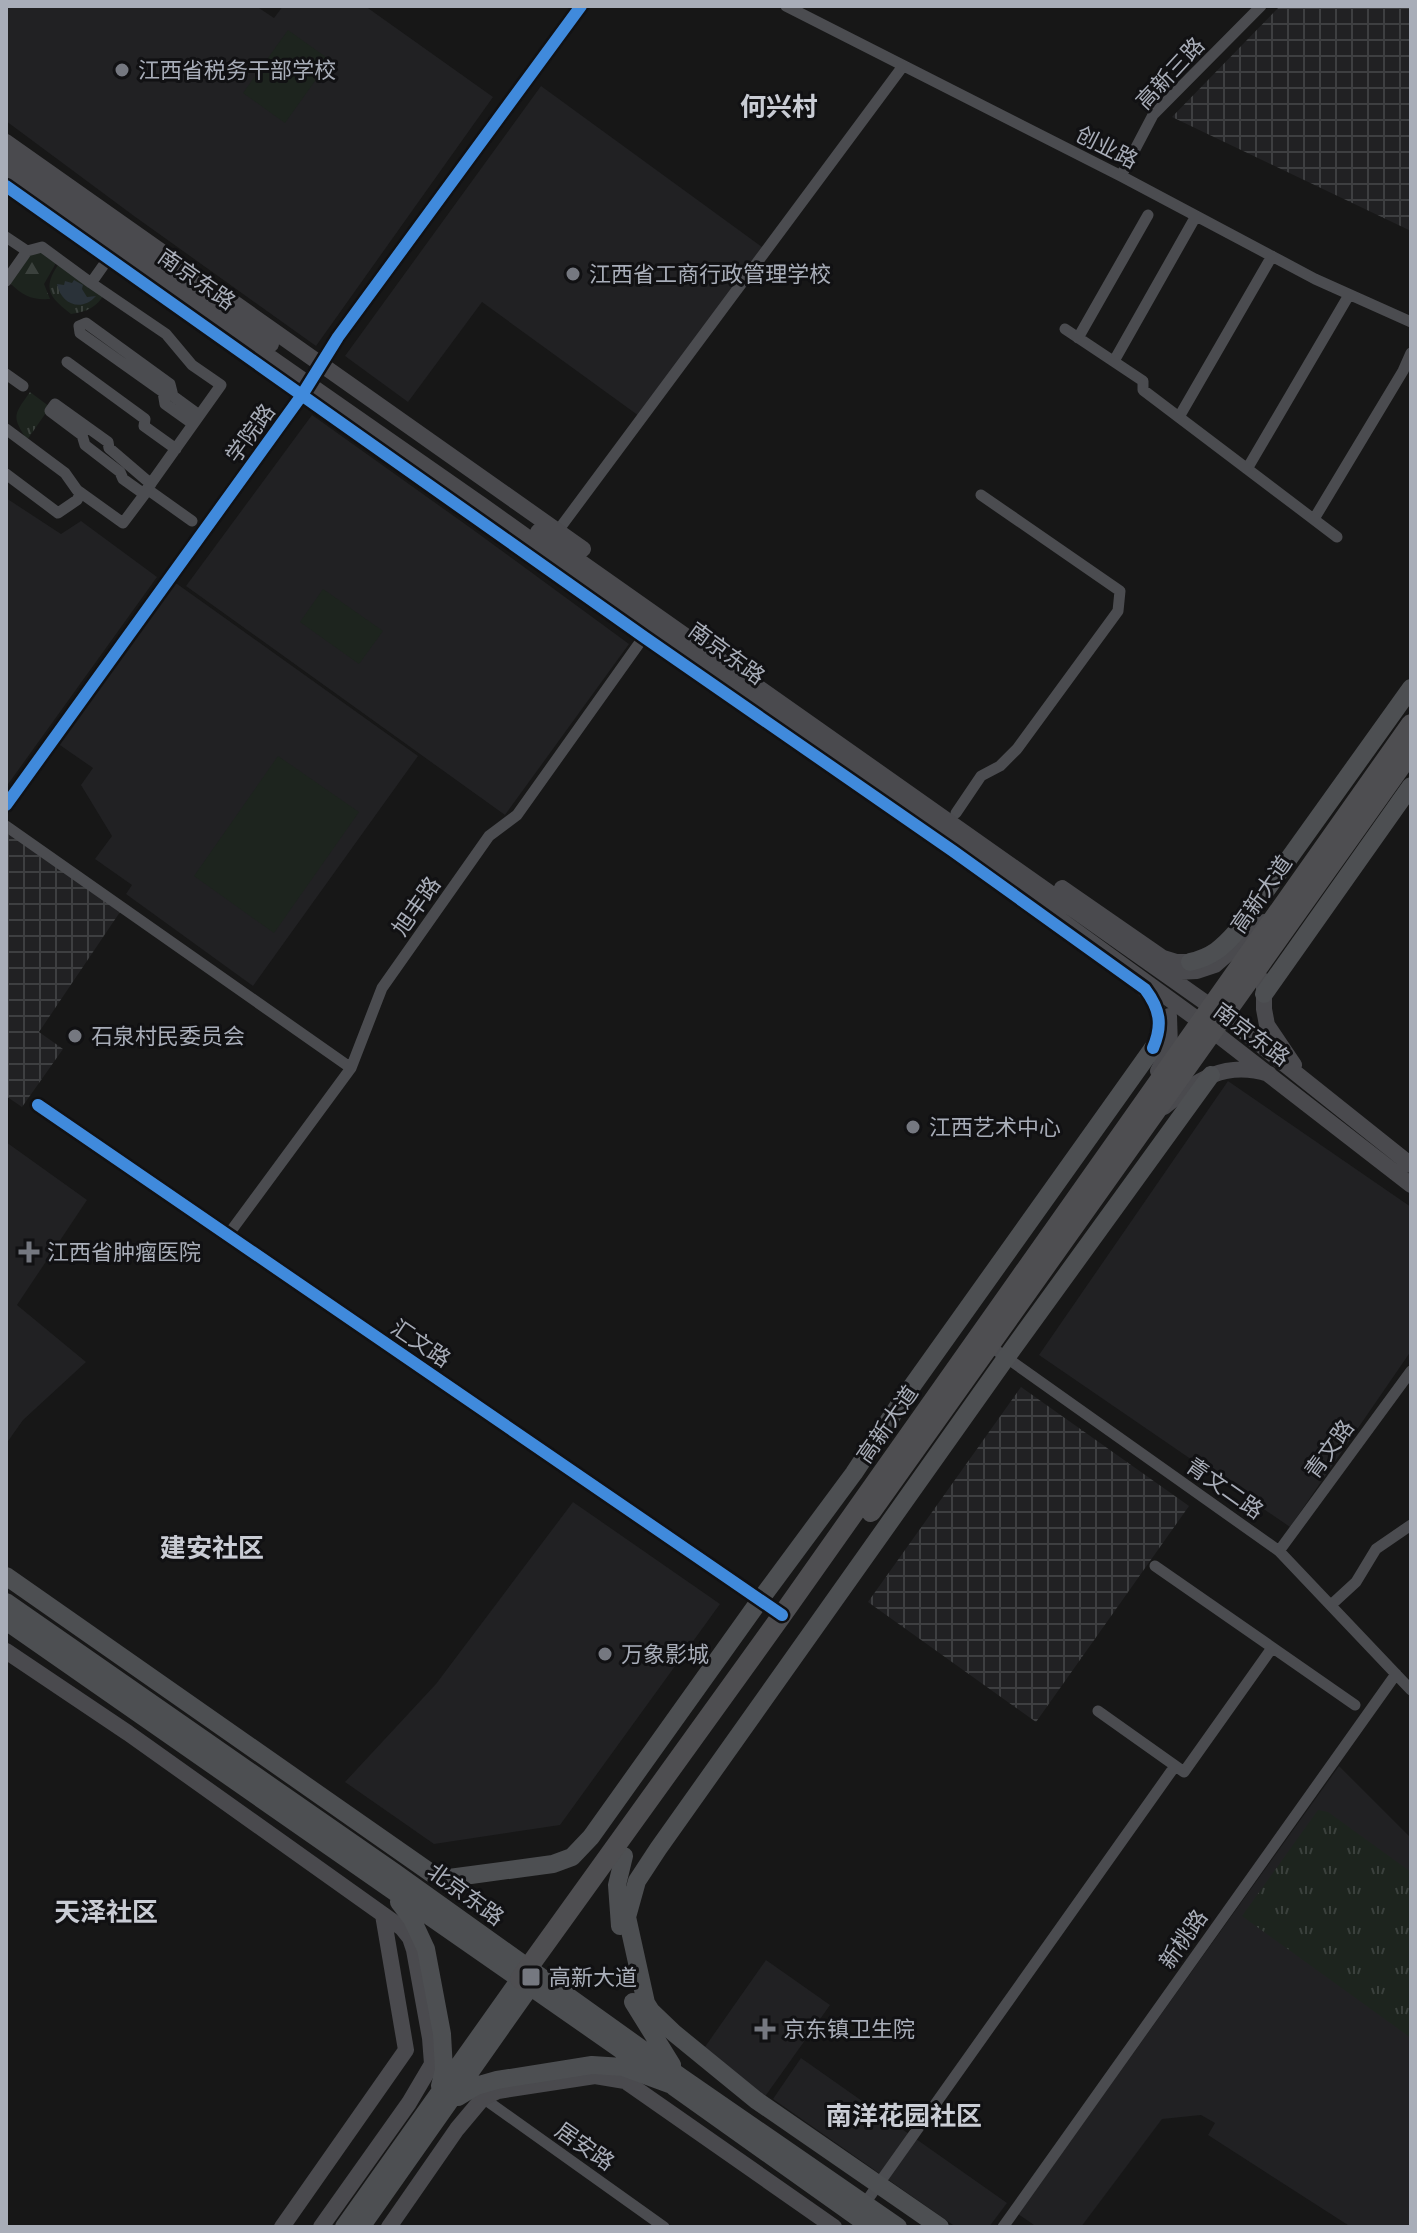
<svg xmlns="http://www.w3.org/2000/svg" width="1417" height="2233" font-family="Figtree,'Noto Sans SC',sans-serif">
<defs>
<pattern id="industrial-grid" width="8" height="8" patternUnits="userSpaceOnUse" patternTransform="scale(2)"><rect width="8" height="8" fill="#212123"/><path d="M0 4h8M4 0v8" fill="none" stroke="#3e3f41"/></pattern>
<pattern id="forest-firs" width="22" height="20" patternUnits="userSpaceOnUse" patternTransform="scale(2)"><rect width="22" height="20" fill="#1d241e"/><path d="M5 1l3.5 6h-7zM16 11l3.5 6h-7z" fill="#3b413d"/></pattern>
<pattern id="park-tufts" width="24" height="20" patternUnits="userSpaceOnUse" patternTransform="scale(2)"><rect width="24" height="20" fill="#1d241e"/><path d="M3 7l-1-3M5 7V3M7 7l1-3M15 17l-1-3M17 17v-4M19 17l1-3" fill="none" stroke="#3b413d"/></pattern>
</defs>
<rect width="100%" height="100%" fill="#171717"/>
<path fill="#212123" d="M6,6H256L274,18L283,6H365L493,97L316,346L134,216L6,121Z
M541,86L762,247L639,416L482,302L408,402L345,356Z
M312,415L472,529L629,644L505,815L186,586Z
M6,498L61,534L81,521L157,577L6,787Z
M173,581L418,756L253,986L126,894L132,885L95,859L112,836L81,785L93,768L57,743Z
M1228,1081L1411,1207V1351L1290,1527L1039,1355Z
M6,1142L87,1200L17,1305L86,1362L23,1420L6,1444Z
M573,1502L720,1604L560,1825L434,1844L345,1782L436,1684Z
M1339,1766L1411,1838V2227H1351L1208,2135L1215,2123L1201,2115L1162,2119L1081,2227H1037L1018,2214Z
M766,1960L830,2005L764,2098L700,2054Z
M801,2058L1007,2203L989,2227H956L773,2099Z"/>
<path fill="url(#industrial-grid)" d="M1280,6H1411V231L1172,117Z
M6,829L122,909L39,1032L63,1049L22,1107L6,1096Z
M1021,1387L1189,1506L1036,1722L868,1602Z"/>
<path fill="#1d241e" d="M288,30L330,60L285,123L243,93Z
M323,589L383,631L359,664L300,622Z
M278,756L359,812L274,933L194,876Z"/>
<path fill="url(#forest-firs)" d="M41,252L56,263L44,284L50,299C32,300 23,296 10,283L30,255Z"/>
<path fill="url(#park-tufts)" d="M60,262L105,293C97,307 87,312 71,314C48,296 42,288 60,262Z
M30,392L50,407L27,440C12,416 13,416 30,392Z
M1318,1810L1328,1812L1411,1872V2038L1242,1916Z"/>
<path fill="#2a3239" d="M74,280L83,285L82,289L87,297L96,296C82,312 61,305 57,284L64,285L65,281L72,283Z"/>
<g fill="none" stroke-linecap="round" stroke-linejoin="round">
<path stroke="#4b4c50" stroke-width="11" d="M786,6L1121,176L1315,279L1411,322
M1121,176L1153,115L1261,6
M6,237L27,251
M103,266L91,283L166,334L192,365L221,385L147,489L192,521
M6,281L27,251L42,247L91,283
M1065,329L1143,381V390L1337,537
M1078,338L1148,215
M1114,361L1196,216
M67,362L145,419L144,426L176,449
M6,374L23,386
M1179,417L1272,256
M193,424L165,404L163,392L80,333L79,326L86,323L170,384L173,396L199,415
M6,429L65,473L77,490L123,523L147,491
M1247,469L1349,295
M6,474L58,513L77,500L81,493
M144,494L123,479L120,472L85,445L82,435L50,411L55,404L108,442L109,448L151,484
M1314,519L1403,371L1411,353
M554,536L903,66
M956,813L981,776L1000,766L1017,749L1118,611L1120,591L981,495
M6,826L351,1068
M38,1105L782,1615
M228,1235L351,1068L382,988L489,836L517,815L648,631
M990,1346L1279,1551L1411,1690
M1279,1551L1411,1371
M1155,1566L1355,1705
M1331,1605L1356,1582L1376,1549L1411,1525
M1098,1711L1184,1772L1272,1648
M483,2098L664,2227
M863,2206L1175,1766
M1003,2227L1396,1674"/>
<path stroke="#4a4a4e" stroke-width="16" d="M6,142L583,549
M6,156L271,344
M6,173L482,505L941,833L1201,1022L1411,1185
M6,186L764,719
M538,532L1223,1015L1411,1165
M6,805L302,395L338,337L581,6
M1062,888L1163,958L1176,962H1190
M1176,972L1197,971L1215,965L1264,922
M1264,981V1009L1267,1025L1294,1065
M1142,987C1161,1005 1163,1025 1153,1048
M1158,1071L1170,1047L1169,1016
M1164,1107C1198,1080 1224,1060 1269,1074
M6,1651L128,1733L402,1928L410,1938L414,1950L430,2038L432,2064L409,2103L321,2227
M282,2227L406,2050L383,1915
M389,2227L457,2129L483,2098L498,2091L595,2076L625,2081L834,2227"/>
<path stroke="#4d4f52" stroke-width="18" d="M1190,962C1212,957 1222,948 1237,931L1411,688
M1264,994L1411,786
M6,1576L431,1873L449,1878L553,1864L572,1857L591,1837L760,1600L854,1473L905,1396L1153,1048
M6,1602L394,1872L681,2077L898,2227
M6,1621L650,2070
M399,1902L412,1919L426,1949L442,2034L444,2070L440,2086
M620,1926L617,1885L624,1856
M633,2002L672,2065
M674,2087L871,2227
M458,2097L476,2086L497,2080L592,2065L623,2067L672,2085
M344,2227L520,1979
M361,2227L530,1987
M940,2227L756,2100L674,2033L651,2011L646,2003L627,1917L637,1881L658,1849L1006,1358L1211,1075"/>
<path stroke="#4e4e51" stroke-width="20" d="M871,1512L1411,752
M520,1979L782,1615L1411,724"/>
<g stroke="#111113" stroke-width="17">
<path id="cycleway" d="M6,186L644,637L953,851L1145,989C1160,1009 1163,1025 1153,1048
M6,805L302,395L338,337L581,6
M38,1105L782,1615"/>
</g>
<use href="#cycleway" stroke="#408adc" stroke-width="12"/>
</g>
<g fill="#757880" stroke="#111113" stroke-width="3">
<circle cx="122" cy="70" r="8"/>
<circle cx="573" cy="274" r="8"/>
<circle cx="75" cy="1036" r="8"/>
<circle cx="913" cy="1127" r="8"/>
<path d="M25 1240h8v8h8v8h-8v8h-8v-8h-8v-8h8z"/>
<circle cx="605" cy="1654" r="8"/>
<rect x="521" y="1967" width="20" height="20" rx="4"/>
<path d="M761 2017h8v8h8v8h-8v8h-8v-8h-8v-8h8z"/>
</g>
<g text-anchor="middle" stroke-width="6" stroke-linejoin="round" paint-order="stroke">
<g font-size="22" fill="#a8adb8" stroke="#111113" text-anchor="start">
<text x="138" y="78">江西省税务干部学校</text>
<text x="589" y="282">江西省工商行政管理学校</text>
<text x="91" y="1044">石泉村民委员会</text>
<text x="929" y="1135">江西艺术中心</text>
<text x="47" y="1260">江西省肿瘤医院</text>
<text x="621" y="1662">万象影城</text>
<text x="549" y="1985">高新大道</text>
<text x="783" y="2037">京东镇卫生院</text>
</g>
<g font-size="22" fill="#a8adb8" stroke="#111113">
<text transform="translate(1170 73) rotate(-47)" y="8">高新三路</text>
<text transform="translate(1107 147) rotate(27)" y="8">创业路</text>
<text transform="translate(197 279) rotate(35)" y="8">南京东路</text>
<text transform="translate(250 433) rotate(-54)" y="8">学院路</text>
<text transform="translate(727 653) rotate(36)" y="8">南京东路</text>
<text transform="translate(1261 894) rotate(-55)" y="8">高新大道</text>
<text transform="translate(416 906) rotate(-55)" y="8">旭丰路</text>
<text transform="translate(1252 1034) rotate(37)" y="8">南京东路</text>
<text transform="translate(421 1343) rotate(34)" y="8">汇文路</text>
<text transform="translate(887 1424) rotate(-55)" y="8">高新大道</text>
<text transform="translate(1329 1449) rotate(-54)" y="8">青文路</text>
<text transform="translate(1225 1488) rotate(35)" y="8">青文二路</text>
<text transform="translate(466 1894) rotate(36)" y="8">北京东路</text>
<text transform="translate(1183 1939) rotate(-55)" y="8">新桃路</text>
<text transform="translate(585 2146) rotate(35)" y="8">居安路</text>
</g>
<g font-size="26" font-weight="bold" fill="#c9ccd4" stroke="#111113">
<text x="779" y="116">何兴村</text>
<text x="212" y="1557">建安社区</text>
<text x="106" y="1921">天泽社区</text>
<text x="904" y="2125">南洋花园社区</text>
</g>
</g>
<rect width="1417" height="2233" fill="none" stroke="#a8adb8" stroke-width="16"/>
</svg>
